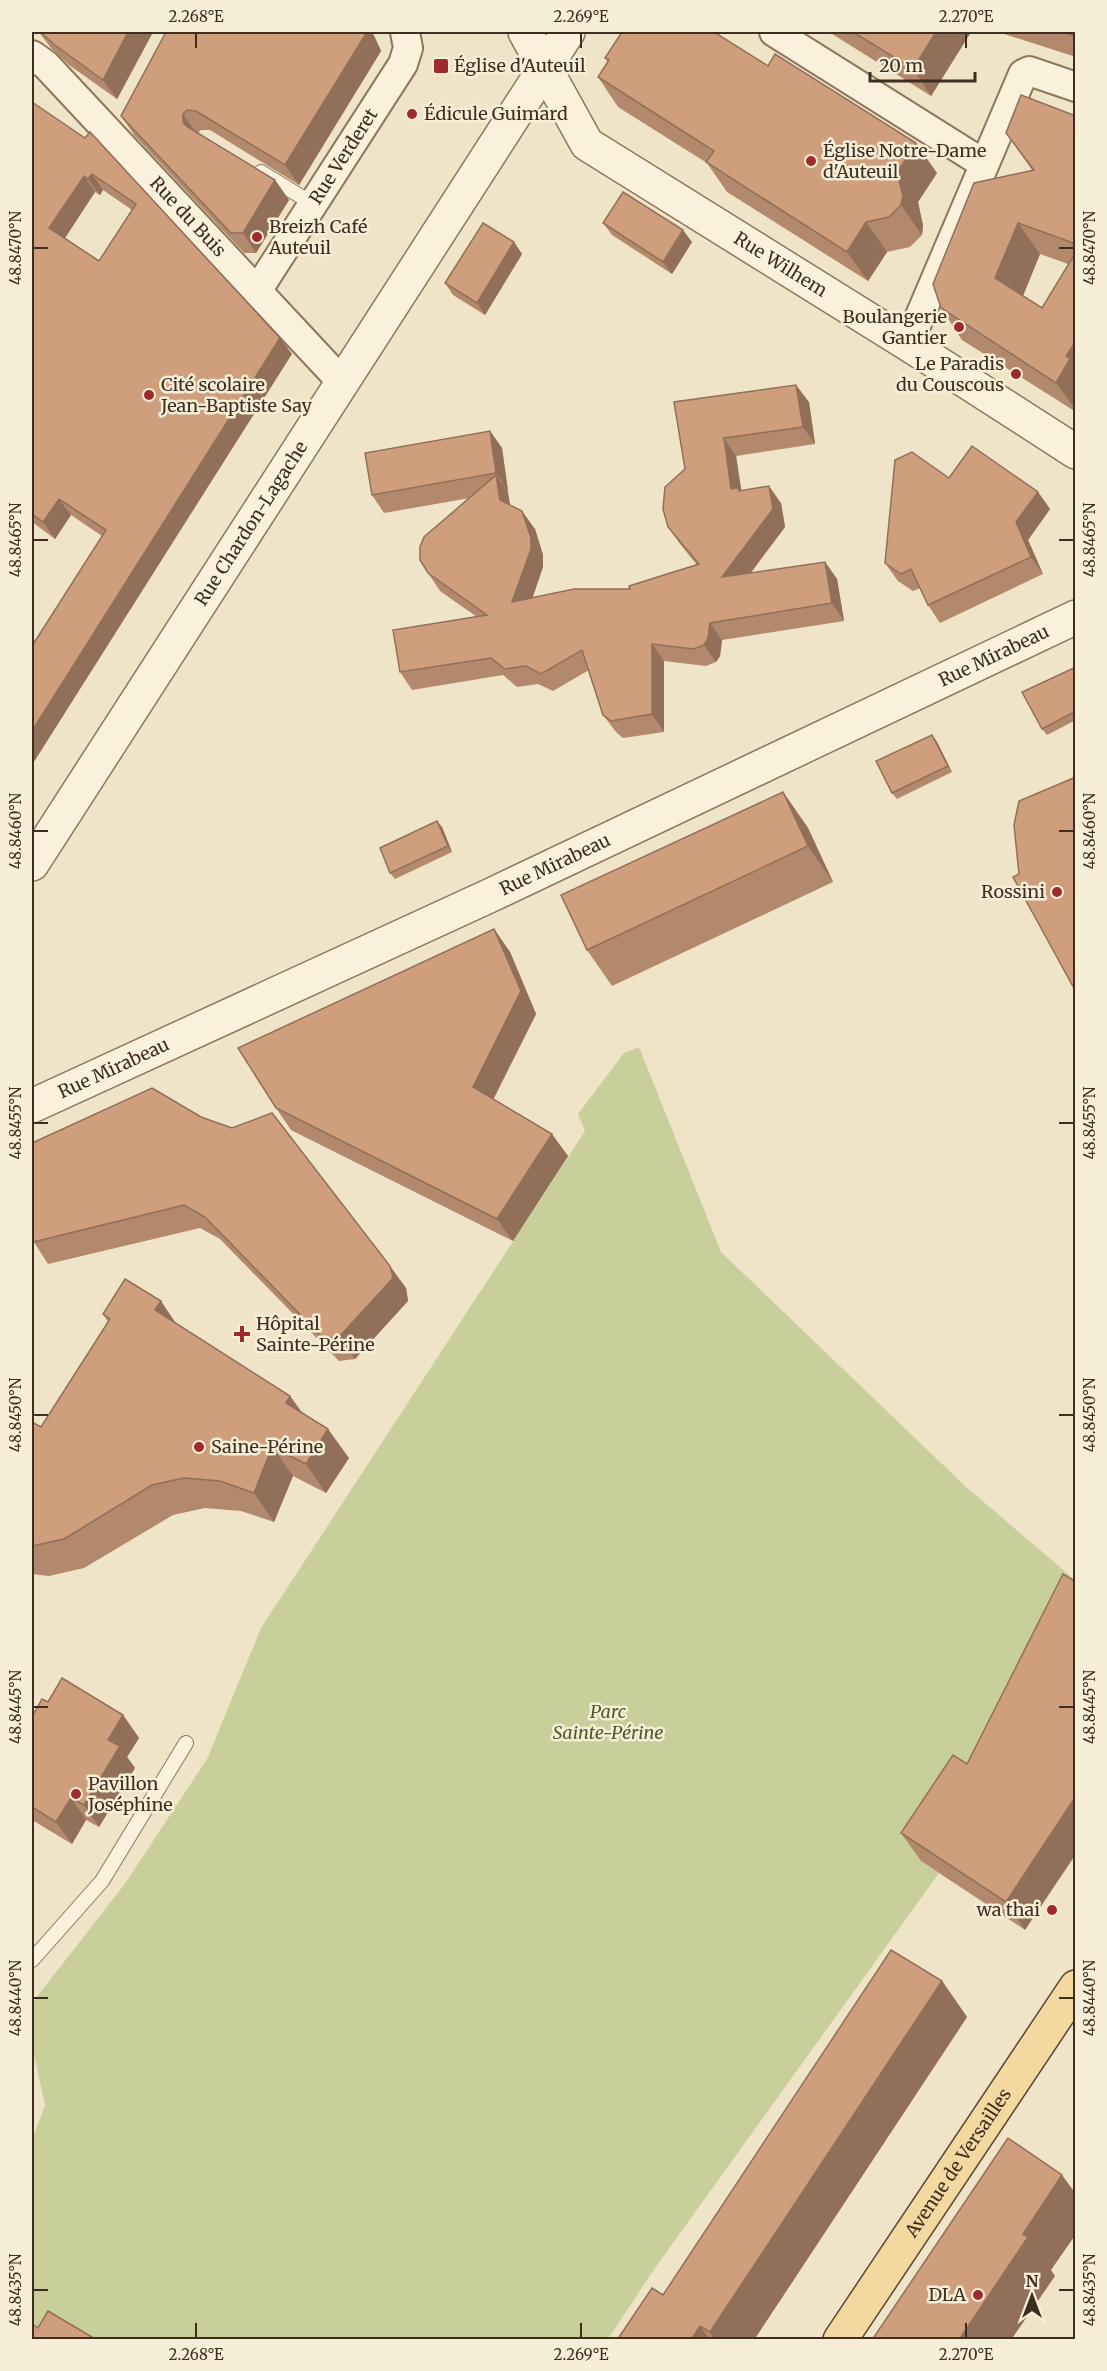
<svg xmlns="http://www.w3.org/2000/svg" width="1107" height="2371" font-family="Merriweather,serif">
<rect width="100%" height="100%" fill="#f0e4c8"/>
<path fill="#c9cf9b" d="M639,1047L721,1252L965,1486L1075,1580V1617L921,1861L939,1873L655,2268L608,2339L73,2340L32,2337V2140L45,2105L32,2046V2003L124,1885L207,1759L261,1628L585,1131L578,1114L624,1053Z"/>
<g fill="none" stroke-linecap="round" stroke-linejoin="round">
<g stroke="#8d765c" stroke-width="16">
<g id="service">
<path d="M261,172L313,204"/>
<path d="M32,1960L102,1881L186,1743"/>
</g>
</g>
<g stroke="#8d765c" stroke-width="32">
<g id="minor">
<path d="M774,32L984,164"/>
<path id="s1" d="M32,55L46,65L342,382"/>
<path id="s2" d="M257,291L403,64L408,48L405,32"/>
<path d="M908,344L1023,74L1029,71L1076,87"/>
</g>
</g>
<g stroke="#8d765c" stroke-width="36">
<g id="tertiary">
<path id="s3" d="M525,32L587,144L908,344L1076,452"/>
<path id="s4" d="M32,864L568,32"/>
<path id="s5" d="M32,1106L489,896L1076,617"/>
</g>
</g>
<g stroke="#5b4430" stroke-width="36">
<g id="primary">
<path id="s6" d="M840,2340L1076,1987"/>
</g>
</g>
<use href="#service" stroke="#faf1dc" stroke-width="14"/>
<use href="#minor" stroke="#faf1dc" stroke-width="28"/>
<use href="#tertiary" stroke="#faf1dc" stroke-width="33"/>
<use href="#primary" stroke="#f3d9a0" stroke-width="33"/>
</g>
<g fill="#b2896c" fill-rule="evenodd">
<path d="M39,32H153L117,99L69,65L51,48Z"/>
<path d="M829,32H971L931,96Z"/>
<path d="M998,32H1076V57Z"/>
<path d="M374,35L381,51L299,185L210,130H201L198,133L275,180L289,200L256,253H244L135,136L121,116Z"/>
<path d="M605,58L937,173L918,202L923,226L922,235L910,247L887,252L868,281L727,192L707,163L618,107L598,77L608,62Z"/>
<path d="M32,102L280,338L292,354L102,536L71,515L55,539L32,522ZM103,190L132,210L99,261L65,238L95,192L100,195Z"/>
<path d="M1076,116V412L962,340L941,308L1032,170L1006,133ZM1040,254L1068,264L1042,308L1023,296Z"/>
<path d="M603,223L692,242L672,274L612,235Z"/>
<path d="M514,242L522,254L485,315L453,295L445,283Z"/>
<path d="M674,402H809L815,444L736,456L741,491L781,503L785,527L751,573L825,562L837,579L844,621L722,640L720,656L716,662L706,666L664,661V732L623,738L616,732L603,715L589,670L553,691L538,684L517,687L503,675L412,690L400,672L477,617L440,591L428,573L470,498L384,513L372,495L490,431L502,448L508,491H507L510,505L535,529L543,555V567L532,598L630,589L697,565L680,544L668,527L685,469Z"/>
<path d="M949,478L1038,492L1050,509L1028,540L1043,574L940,623L928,605L920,588L913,591L898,581L885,563Z"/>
<path d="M1076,667V720L1047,735L1042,729Z"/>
<path d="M932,735L937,742L952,772L897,799L892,793Z"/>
<path d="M783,792L808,828L833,882L612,986L587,950Z"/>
<path d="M442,827L452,852L395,879L390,873Z"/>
<path d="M494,929L510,952L536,1014L493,1099L568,1156L513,1241L291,1130L276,1108Z"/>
<path d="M32,1143L406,1288L408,1301L355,1359L339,1361L220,1239L200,1228L48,1264L32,1239Z"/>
<path d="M103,1314L176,1323L290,1396L302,1413L349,1458L326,1493L293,1476L274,1522L241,1511L205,1508L173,1515L84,1568L49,1576L32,1574V1422L41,1427L108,1322Z"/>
<path d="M48,1702L123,1715L139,1738L127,1757L135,1768L99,1827L86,1820L72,1844L32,1820V1717Z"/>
<path d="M967,1764L1025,1930L921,1861L901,1833Z"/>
<path d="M942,1981L967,2017L754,2340H617L663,2295Z"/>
</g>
<g fill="#916f58">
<path d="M128,32H153L117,99L103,80Z"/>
<path d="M367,32H372L381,51L299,185L285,165Z"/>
<path d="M936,32H971L931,96L913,69Z"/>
<path d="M183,114L197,134V142L183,122Z"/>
<path d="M916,143L937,173L918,202L923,226L922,235L901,205L897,173Z"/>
<path d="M92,174L103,190L100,195L88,179Z"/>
<path d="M84,176L95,192L61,244L49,228Z"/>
<path d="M275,180L289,200L256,253L243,233Z"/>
<path d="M866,222L887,252L868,281L847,252Z"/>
<path d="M1018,223L1040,254L1017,310L995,278Z"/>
<path d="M683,230L692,242L672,274L663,262Z"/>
<path d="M514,242L522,254L485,315L477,303Z"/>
<path d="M280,338L292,354L32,765V731Z"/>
<path d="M1076,341V410L1056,383L1066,356Z"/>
<path d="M796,385L809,402L815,444L803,427Z"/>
<path d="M490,431L502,448L508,491L496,473Z"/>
<path d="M724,438L736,456L742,494L731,489Z"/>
<path d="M496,475L508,492L512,517L500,500Z"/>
<path d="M769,486L781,503L785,527L734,594L722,577Z"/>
<path d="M1038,492L1050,509L1028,540L1043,574L1031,557L1016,522Z"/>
<path d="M59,499L71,515L55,539L43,522Z"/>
<path d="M522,511L535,529L543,555V567L525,620L512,602Z"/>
<path d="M825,562L837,579L844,621L832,603Z"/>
<path d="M710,623L722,640L720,656L716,662L704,645Z"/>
<path d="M652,644L664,661V732L652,714Z"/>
<path d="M932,735L937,742L952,772L948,766Z"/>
<path d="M783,792L808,828L833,882L808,846Z"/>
<path d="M437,821L442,827L452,852L448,846Z"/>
<path d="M494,929L510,952L536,1014L488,1110L473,1087Z"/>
<path d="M552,1134L568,1156L513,1241L497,1219Z"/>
<path d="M390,1266L406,1288L408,1301L355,1359L339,1337Z"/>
<path d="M161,1301L181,1331L155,1310Z"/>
<path d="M290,1396L311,1425L286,1403Z"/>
<path d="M328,1429L349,1458L326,1493L306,1464Z"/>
<path d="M272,1447L293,1476L274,1522L254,1493Z"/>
<path d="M123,1715L139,1738L127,1757L135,1768L99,1827L84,1805L108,1740Z"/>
<path d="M1076,1796V1854L1025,1930L1006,1902Z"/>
<path d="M71,1798L86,1820L72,1844L56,1822Z"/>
<path d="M942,1981L967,2017L754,2340H715L710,2332Z"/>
<path d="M1062,2175L1076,2194V2234L1051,2270L1055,2276L1011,2340H959L1023,2234Z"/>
<path d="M700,2326L710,2340H691Z"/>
</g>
<g fill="#cf9f7d" stroke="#916f58" stroke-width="1.5" fill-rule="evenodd">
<path d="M40,32H128L103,80L55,45Z"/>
<path d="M166,32H367L285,165L196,111L187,110L183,114V122L186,126L275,180L243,233H231L121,116Z"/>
<path d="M622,32H714L768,66L775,54L916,143L897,173L903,196L901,205L889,217L866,222L847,252L706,162L714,151L598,77L609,60L605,58Z"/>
<path d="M853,32H936L913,69Z"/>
<path d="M1061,32H1076V36Z"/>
<path d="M1021,95L1076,116V244L1018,223L995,278L1042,308L1076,252V341L1066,356L1070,359L1056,383L941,308L933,284L974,183L1034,170L1006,133Z"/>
<path d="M32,102L85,138L90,132L280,338L32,731V646L106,530L59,499L43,522L32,514ZM92,174L136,204L99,261L49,228L84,176L88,179Z"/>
<path d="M623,192L683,230L663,262L603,223Z"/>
<path d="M483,223L514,242L477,303L445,283Z"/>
<path d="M796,385L803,427L724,438L731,489L738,488L739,491L769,486L773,509L722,577L825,562L832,603L710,623L708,638L704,645L694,649L652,644V714L611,721L603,715L582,650L541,674L526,666L505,669L491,658L400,672L393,630L487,615L428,573L420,560V547L424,537L496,475L500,500L522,511L531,538V549L512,602L574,589H630L629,586L699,564L668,527L663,509L665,487L685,469L674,402Z"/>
<path d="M490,431L496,473L372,495L365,453Z"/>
<path d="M972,446L1038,492L1016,522L1031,557L928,605L911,569L901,574L885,563L895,460L912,452L949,478Z"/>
<path d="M1076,667V711L1042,729L1022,692Z"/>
<path d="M932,735L948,766L892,793L876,761Z"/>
<path d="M1076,777V992L1013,877L1019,874L1014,825L1019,801Z"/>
<path d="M783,792L808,846L587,950L561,895Z"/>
<path d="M437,821L448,846L390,873L380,848Z"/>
<path d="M494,929L521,991L473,1087L552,1134L497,1219L276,1108L238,1048Z"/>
<path d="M152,1088L201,1117L232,1128L272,1113L390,1266L393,1278L339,1337L323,1338L205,1217L184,1205L33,1242L32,1239V1143Z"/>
<path d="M125,1279L161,1301L155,1310L290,1396L286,1403L328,1429L306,1464L272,1447L254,1493L220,1481L184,1478L152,1485L64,1539L32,1546V1422L41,1427L110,1319L103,1314Z"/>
<path d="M1063,1574L1076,1582V1796L1006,1902L901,1833L953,1755L967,1764Z"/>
<path d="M62,1678L123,1715L108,1740L120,1746L84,1805L71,1798L56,1822L32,1807V1717L42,1699L48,1702Z"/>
<path d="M891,1950L942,1981L710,2332L700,2326L691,2340H617L652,2288L663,2295Z"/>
<path d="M1008,2138L1062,2175L1023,2234L1028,2237L959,2340H872Z"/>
<path d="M48,2311L92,2337L90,2340H32V2324L38,2328Z"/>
</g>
<path fill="none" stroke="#3d2e20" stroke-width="2" d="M196,33V48M581,33V48M966,33V48M33,248H48M1059,248H1074M33,540H48M1059,540H1074M33,831H48M1059,831H1074M33,1123H48M1059,1123H1074M33,1415H48M1059,1415H1074M33,1707H48M1059,1707H1074M33,1998H48M1059,1998H1074M33,2290H48M1059,2290H1074M196,2323V2338M581,2323V2338M966,2323V2338"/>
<g fill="#9e2a2b" stroke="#f7eed8" stroke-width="2">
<rect x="433" y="58" width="16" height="16" rx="3"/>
<circle cx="412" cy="114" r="6"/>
<circle cx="811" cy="161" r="6"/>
<circle cx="257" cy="237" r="6"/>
<circle cx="959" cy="327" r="6"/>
<circle cx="1016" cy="374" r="6"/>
<circle cx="149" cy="395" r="6"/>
<circle cx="1057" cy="892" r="6"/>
<path d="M239 1325h6v6h6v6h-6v6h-6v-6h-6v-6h6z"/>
<circle cx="199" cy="1447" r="6"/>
<circle cx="76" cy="1794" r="6"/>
<circle cx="1052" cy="1910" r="6"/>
<circle cx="978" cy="2295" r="6"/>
</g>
<g text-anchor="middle" stroke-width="5" stroke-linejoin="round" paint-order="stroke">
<g font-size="18" fill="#3d2e20" stroke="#f7eed8" text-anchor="start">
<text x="454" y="72">Église d'Auteuil</text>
<text x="424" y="120">Édicule Guimard</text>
<text x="823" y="157">Église Notre-Dame<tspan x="823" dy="21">d'Auteuil</tspan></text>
<text x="269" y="233">Breizh Café<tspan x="269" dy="21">Auteuil</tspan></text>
<text x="947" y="323" text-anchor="end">Boulangerie<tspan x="947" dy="21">Gantier</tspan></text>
<text x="1004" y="370" text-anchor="end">Le Paradis<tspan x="1004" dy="21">du Couscous</tspan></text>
<text x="161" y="391">Cité scolaire<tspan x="161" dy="21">Jean-Baptiste Say</tspan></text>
<text x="1045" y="898" text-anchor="end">Rossini</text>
<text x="256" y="1330">Hôpital<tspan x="256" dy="21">Sainte-Périne</tspan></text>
<text x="211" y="1453">Saine-Périne</text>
<text x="88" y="1790">Pavillon<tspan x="88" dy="21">Joséphine</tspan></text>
<text x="1040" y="1916" text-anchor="end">wa thai</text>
<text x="966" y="2301" text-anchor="end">DLA</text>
</g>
<g font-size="18" fill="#3d2e20" stroke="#f7eed8">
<text dy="6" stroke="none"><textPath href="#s2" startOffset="160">Rue Verderet</textPath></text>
<text dy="6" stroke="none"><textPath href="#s1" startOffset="225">Rue du Buis</textPath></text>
<text dy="6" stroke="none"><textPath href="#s3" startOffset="356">Rue Wilhem</textPath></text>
<text dy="6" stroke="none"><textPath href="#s4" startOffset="405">Rue Chardon-Lagache</textPath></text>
<text dy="6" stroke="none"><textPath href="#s5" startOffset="1062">Rue Mirabeau</textPath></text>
<text dy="6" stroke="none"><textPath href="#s5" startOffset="576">Rue Mirabeau</textPath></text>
<text dy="6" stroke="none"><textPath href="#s5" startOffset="90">Rue Mirabeau</textPath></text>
<text dy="6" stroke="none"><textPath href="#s6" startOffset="213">Avenue de Versailles</textPath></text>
</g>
<g font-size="18" font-style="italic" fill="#4d5a26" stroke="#f7eed8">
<text x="608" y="1718">Parc<tspan x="608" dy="21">Sainte-Périne</tspan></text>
</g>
</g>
<rect width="1107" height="2371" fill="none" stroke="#f7eed8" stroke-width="66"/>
<g transform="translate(1032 2296)" stroke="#f7eed8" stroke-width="4.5" paint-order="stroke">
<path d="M0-4.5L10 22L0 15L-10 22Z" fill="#3d2e20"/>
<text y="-9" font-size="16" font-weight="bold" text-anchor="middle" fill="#3d2e20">N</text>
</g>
<path d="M870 72v9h105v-9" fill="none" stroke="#3d2e20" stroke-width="3"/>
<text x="879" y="72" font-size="18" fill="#3d2e20" stroke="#f7eed8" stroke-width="4.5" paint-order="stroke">20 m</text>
<rect x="33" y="33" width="1041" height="2305" fill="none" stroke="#3d2e20" stroke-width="2"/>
<g font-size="15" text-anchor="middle" fill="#3d2e20">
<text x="196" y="22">2.268°E</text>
<text x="581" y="22">2.269°E</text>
<text x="966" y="22">2.270°E</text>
<text transform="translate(16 248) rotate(-90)" y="5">48.8470°N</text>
<text transform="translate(1090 248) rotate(-90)" y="5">48.8470°N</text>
<text transform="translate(16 540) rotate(-90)" y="5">48.8465°N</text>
<text transform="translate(1090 540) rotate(-90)" y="5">48.8465°N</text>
<text transform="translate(16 831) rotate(-90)" y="5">48.8460°N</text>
<text transform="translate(1090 831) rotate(-90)" y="5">48.8460°N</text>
<text transform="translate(16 1123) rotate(-90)" y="5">48.8455°N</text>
<text transform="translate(1090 1123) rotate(-90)" y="5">48.8455°N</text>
<text transform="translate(16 1415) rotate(-90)" y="5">48.8450°N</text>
<text transform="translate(1090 1415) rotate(-90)" y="5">48.8450°N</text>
<text transform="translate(16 1707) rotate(-90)" y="5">48.8445°N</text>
<text transform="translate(1090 1707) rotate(-90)" y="5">48.8445°N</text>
<text transform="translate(16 1998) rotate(-90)" y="5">48.8440°N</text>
<text transform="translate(1090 1998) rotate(-90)" y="5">48.8440°N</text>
<text transform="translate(16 2290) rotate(-90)" y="5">48.8435°N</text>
<text transform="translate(1090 2290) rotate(-90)" y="5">48.8435°N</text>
<text x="196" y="2360">2.268°E</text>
<text x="581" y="2360">2.269°E</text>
<text x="966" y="2360">2.270°E</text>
</g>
</svg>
